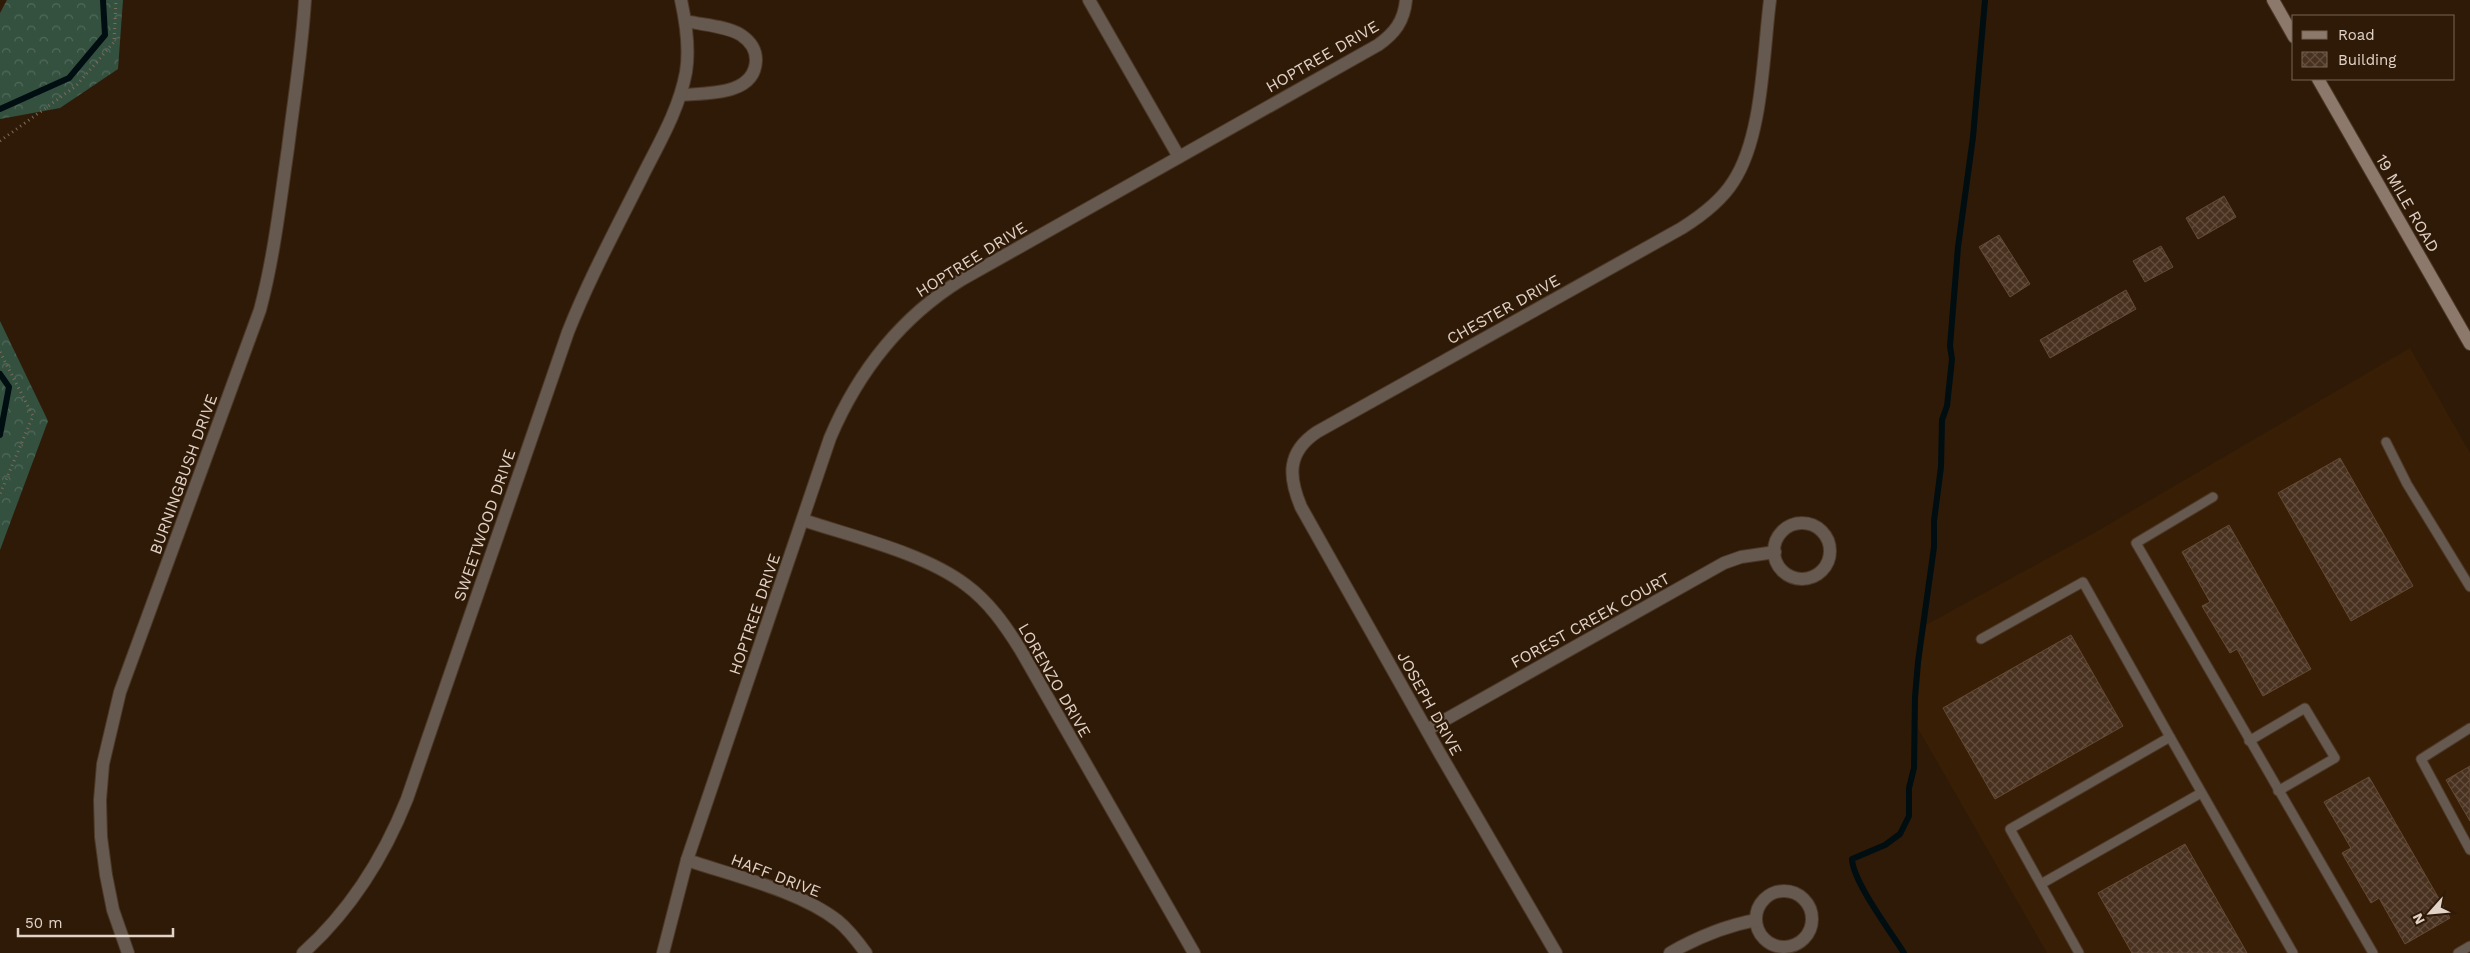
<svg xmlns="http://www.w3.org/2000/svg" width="2470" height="953" font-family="'Work Sans',sans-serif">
<defs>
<pattern id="forest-crowns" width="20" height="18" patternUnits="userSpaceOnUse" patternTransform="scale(1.25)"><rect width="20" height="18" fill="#345140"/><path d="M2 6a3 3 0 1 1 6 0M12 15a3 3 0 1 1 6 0" fill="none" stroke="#51695a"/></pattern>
<pattern id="building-cross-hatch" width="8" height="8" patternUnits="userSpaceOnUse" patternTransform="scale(1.25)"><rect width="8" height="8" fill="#49311f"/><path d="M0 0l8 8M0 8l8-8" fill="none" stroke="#634e3e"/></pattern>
</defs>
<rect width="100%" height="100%" fill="#2f1a07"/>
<path fill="#391e06" d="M2410,348L2470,453V953H2047L1916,725L1924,626L2094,533Z"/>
<g fill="url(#forest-crowns)">
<path d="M7,0H123L118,69L60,108L0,119V13Z"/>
<path d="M0,321L48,421L0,550Z"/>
</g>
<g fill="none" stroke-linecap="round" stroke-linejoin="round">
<g stroke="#000e11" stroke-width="6">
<path d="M0,109L69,78L105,35L103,0"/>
<path d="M0,374L9,387L0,435"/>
<path d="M1904,953C1891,932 1853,882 1852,859L1885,845L1900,834L1909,816V788L1914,768L1915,697L1918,662L1934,547V521L1941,467L1942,420L1947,406L1952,359L1950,346L1958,247L1973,137L1985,0"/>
</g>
</g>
<g fill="url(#building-cross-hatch)" stroke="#644b38">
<path d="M2224,196L2236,217L2198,239L2186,218Z"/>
<path d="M1999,235L2030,284L2010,297L1979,247Z"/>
<path d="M2161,246L2173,267L2145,282L2133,261Z"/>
<path d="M2126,290L2136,309L2050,358L2040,340Z"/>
<path d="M2340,458L2413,586L2351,621L2278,493Z"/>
<path d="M2229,525L2311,669L2263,696L2237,649L2230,653L2202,606L2210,602L2182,552Z"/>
<path d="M2071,635L2123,726L1995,799L1943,708Z"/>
<path d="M2470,766V821L2446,780Z"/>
<path d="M2369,777L2450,918L2405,944L2379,898L2371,903L2342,853L2351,848L2324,802Z"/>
<path d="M2185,844L2247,953H2132L2098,893Z"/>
</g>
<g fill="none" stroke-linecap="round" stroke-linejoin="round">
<g stroke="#4c3826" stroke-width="11">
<g id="lane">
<path d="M2386,442L2407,484L2470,587"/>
<path d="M2213,497L2136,543L2373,953"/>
<path d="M1981,639L2083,582L2170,737"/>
<path d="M2470,728L2421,759L2470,850"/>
<path d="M2249,741L2305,708L2335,758L2278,791"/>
<path d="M2041,884L2201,793"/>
<path d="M2079,953L2010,829L2170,737L2293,953"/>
<path d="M2458,953L2470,946"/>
</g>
</g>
<g stroke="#4c3826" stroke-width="14">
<g id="street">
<path d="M1089,0L1179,157"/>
<path d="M681,95C706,93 755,96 756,60C756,49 750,41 741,35C727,26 702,25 686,21"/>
<path d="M803,520C854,537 924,553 966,585C989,602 1005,625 1020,649L1194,953"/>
<circle cx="1802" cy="551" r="28"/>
<path d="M1427,730L1724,563L1741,557L1775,552"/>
<path d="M687,860C734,876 800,891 838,921C849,930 858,942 866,953"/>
<circle cx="1784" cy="919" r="28"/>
<path d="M128,953L113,910L106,875L101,837L100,800L103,764L120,692L260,310C274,257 280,203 288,148C294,99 302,50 305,0"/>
<path d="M303,953C351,910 383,859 407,799L568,332C589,279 616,229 642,177C659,143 679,110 686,72C690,48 686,23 681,0"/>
<path d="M663,953L687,860L830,438C858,372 900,318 961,280L1378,45C1395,33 1404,21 1406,0"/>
<path d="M1556,953L1439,752L1301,507C1288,476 1287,452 1317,432L1682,228C1701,216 1721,201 1733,182C1763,137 1763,54 1770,0"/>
<path d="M1670,953C1698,937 1724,926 1756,920"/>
</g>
</g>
<g stroke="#4c3826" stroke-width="14">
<g id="secondary">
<path d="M2273,0L2294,37"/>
<path d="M2318,79L2470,344"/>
</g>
</g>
<g stroke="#7e6b5c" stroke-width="3" stroke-dasharray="1 4" stroke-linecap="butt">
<path d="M0,141L76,86L114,42L116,0"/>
<path d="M0,352L33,416L0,494"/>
</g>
<use href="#lane" stroke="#655950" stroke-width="9"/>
<use href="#street" stroke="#655950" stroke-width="12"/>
<use href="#secondary" stroke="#8c796b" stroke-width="12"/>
</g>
<g text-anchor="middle" stroke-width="4.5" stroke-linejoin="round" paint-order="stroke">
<g font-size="16" fill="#e2d3c8" stroke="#2f1a07">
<text transform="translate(1322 56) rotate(-30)" y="6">HOPTREE DRIVE</text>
<text transform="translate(2408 203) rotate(60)" y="6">19 MILE ROAD</text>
<text transform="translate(971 259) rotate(-32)" y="6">HOPTREE DRIVE</text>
<text transform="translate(1503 309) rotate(-29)" y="6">CHESTER DRIVE</text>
<text transform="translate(183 474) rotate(-70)" y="6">BURNINGBUSH DRIVE</text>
<text transform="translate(484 525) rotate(-71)" y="6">SWEETWOOD DRIVE</text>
<text transform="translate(754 614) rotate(-71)" y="6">HOPTREE DRIVE</text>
<text transform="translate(1590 620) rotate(-29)" y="6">FOREST CREEK COURT</text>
<text transform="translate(1055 680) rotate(60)" y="6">LORENZO DRIVE</text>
<text transform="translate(1430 703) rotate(61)" y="6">JOSEPH DRIVE</text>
<text transform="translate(776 875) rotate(21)" y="6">HAFF DRIVE</text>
</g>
</g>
<rect x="2292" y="15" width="162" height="65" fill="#2f1a07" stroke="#776454"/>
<rect x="2302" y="31" width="25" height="8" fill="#8c796b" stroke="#776454"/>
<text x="2338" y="40" font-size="15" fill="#e2d3c8">Road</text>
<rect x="2302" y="52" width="25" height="15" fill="url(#building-cross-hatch)" stroke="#776454"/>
<text x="2338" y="65" font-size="15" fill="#e2d3c8">Building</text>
<g transform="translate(2430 913) rotate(243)" stroke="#2f1a07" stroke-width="4" paint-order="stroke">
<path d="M0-4L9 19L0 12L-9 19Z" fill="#e2d3c8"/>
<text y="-8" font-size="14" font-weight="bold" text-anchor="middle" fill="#e2d3c8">N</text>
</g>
<path d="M18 928v8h155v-8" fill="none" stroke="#e2d3c8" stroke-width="2.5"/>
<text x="25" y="928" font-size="15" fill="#e2d3c8" stroke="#2f1a07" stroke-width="4" paint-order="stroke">50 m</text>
</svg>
